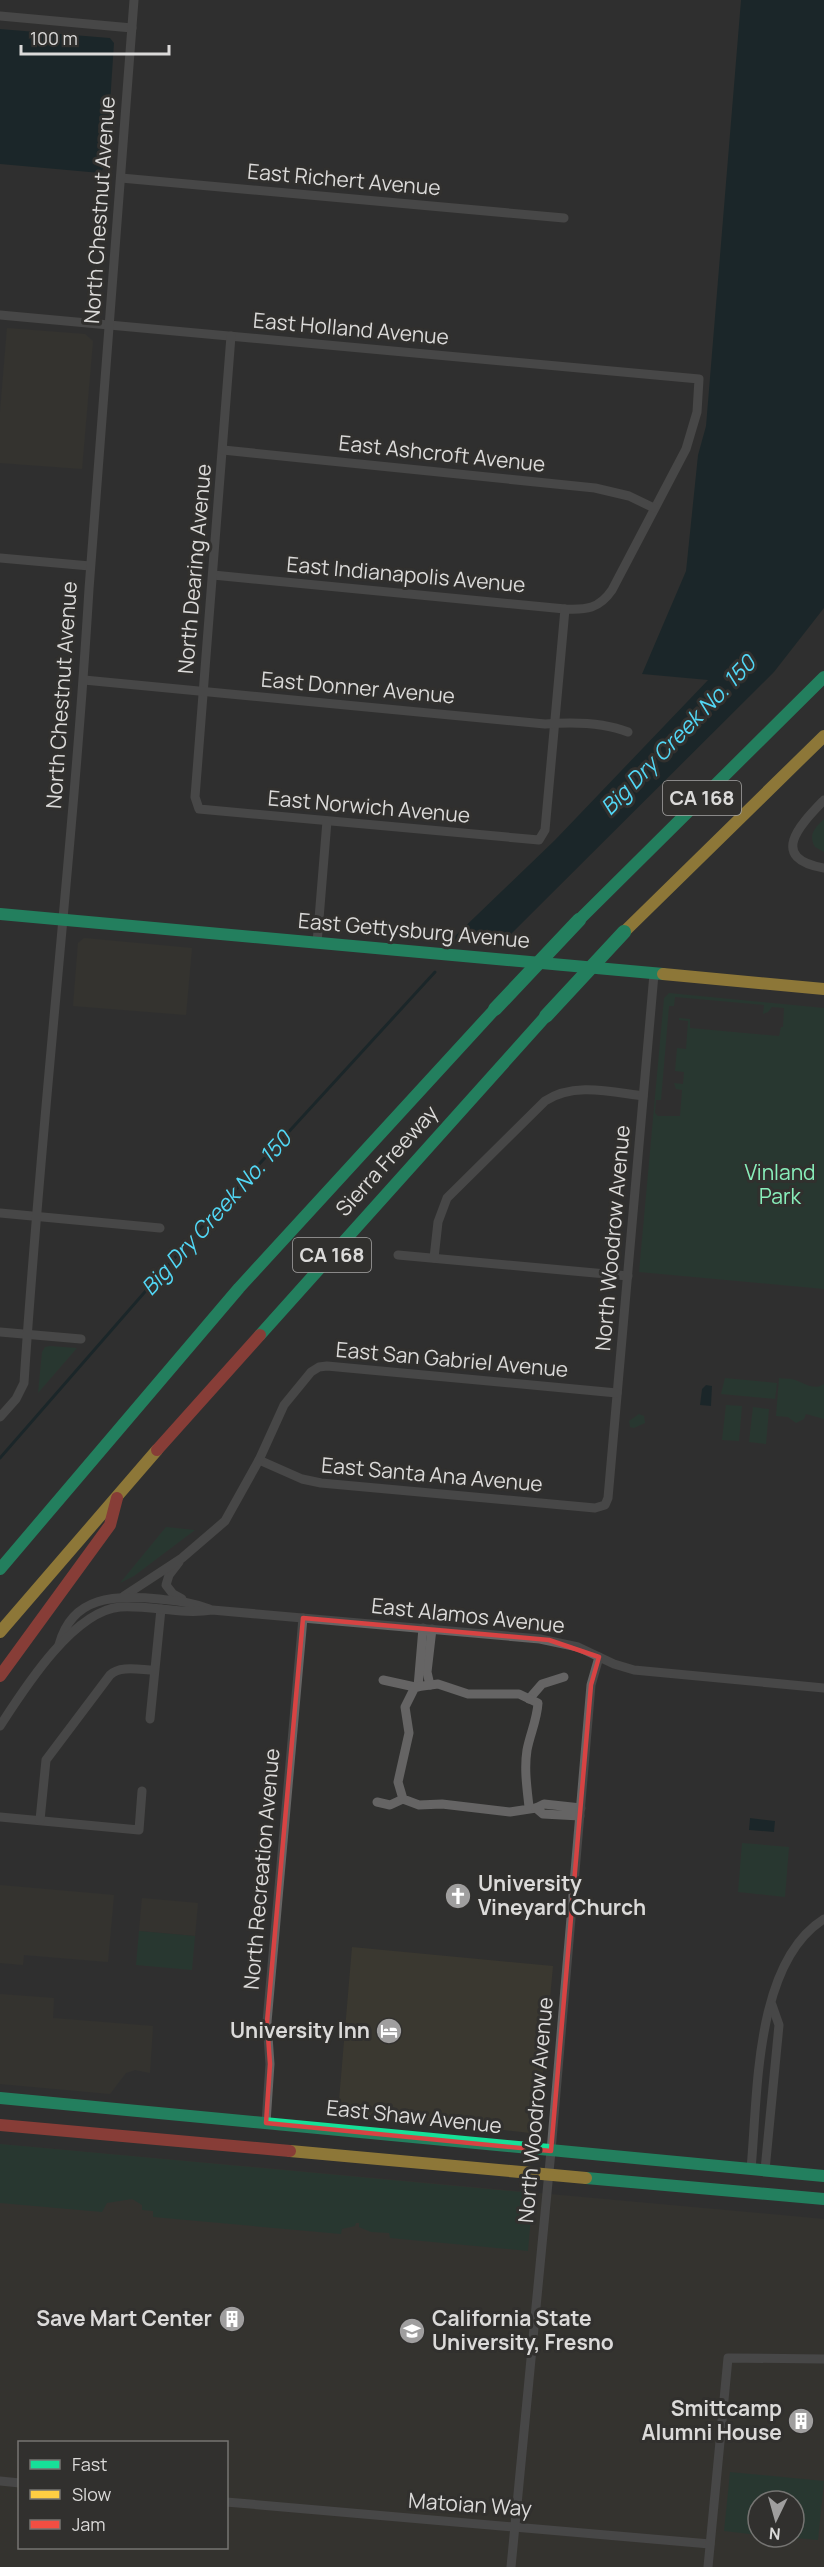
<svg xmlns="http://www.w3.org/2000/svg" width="824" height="2567" font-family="Manrope,sans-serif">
<rect width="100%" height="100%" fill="#30302f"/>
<g fill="#3a3830" fill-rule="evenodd">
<path d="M7,328L85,334L93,341L82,469L0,463V412Z"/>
<path d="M84,938L192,948L186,1015L73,1006L78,943Z"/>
<path d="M0,1885L114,1895L108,1962L24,1955L23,1965L0,1963Z"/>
<path d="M142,1898L198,1903L195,1936L139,1931Z"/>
<path d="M352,1947L553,1966L538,2126L530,2133L338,2112Z"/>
<path d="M0,1994L54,1998L53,2018L153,2026L150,2073L135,2070L126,2073L110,2094L0,2084Z"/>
<path d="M0,2144L824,2219V2567H0ZM20,2442H226V2548H20ZM758,2501H794V2537H758Z"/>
</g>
<g fill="#214132" fill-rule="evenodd">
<path d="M824,819V852L815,847C808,834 815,828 824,819Z"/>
<path d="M669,993L824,1008V1289L639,1272L664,998ZM675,997L764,1005L763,1014L768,1012L772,1007L784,1008L783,1027H781L779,1036L690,1028V1019L679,1018V1020L688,1021L686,1049L677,1048L675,1071L684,1072L683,1084L674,1083L676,1089L682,1090L680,1116H658L655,1113L656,1100H661L669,1006H674Z"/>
<path d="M50,1346L77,1348L38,1393L42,1352L45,1347Z"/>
<path d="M725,1378L777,1383L775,1399L721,1394Z"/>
<path d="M779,1378C784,1379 791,1378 795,1380C805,1383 813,1391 824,1384V1419L806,1414L804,1419L796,1423L788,1417L776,1416Z"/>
<path d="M726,1405L742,1406L739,1441L722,1440Z"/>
<path d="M753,1407L769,1409L766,1444L749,1442Z"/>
<path d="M639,1414L644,1416L645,1423L634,1428L630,1427L629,1421Z"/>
<path d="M166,1527L195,1530L134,1576L120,1583Z"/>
<path d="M742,1843L789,1847L785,1897L738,1892Z"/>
<path d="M139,1931L195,1936L192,1970L136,1965Z"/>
<path d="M0,2144L533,2193L528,2251L390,2238L389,2233L371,2232L359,2227V2223H356L355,2226L342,2229L341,2234L153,2217V2211L142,2210V2205L132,2199L107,2203L102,2212L0,2203Z"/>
<path d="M730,2472L824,2481L818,2540L783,2537H794V2501H758V2535L724,2531Z"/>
</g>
<g fill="#041c22">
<path d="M741,0H824V608L774,672L501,944L452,939L555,840L708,680L642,674L686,571L698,455L706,426Z"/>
<path d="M0,29L110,38L114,43L106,165L100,173L0,164Z"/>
<path d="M706,1385L712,1386L711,1406L700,1405L702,1389Z"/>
<path d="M750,1818L775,1821L774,1832L749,1830Z"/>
</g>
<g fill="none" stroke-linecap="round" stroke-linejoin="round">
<path stroke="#041c22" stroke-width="3" d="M0,1458L198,1231L435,972"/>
<g stroke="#656464" stroke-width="9">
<path d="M0,16L132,28"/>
<path d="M121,178L564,218"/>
<path d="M0,315L699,379L697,412L686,449L612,590C599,609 586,610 565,609L213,575"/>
<path d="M231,336L195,797L199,809L539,840L545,830L565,609"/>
<path d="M223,450L595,488L629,496L654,508"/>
<path d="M0,558L90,566"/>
<path d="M84,680L545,724C571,722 603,722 628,732"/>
<path d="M824,800C801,824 767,858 824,868"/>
<path d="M317,943L327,821"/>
<path d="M0,1213L160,1228"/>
<path d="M398,1255L628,1276"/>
<path d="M434,1258L438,1222L447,1198L545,1101C574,1082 611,1092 643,1096"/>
<path d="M0,1332L81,1339"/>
<path d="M0,1417L16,1399L24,1383C41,1118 73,854 89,589L134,0"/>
<path d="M259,1460L302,1479L321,1483L595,1508L605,1505L608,1498L654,974"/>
<path d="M179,1562L169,1575L166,1585L173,1594L182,1599"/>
<path d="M124,1596L182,1558L225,1521L259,1460L284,1405L311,1372L319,1367L327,1366L617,1393"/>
<path d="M59,1645C72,1595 116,1595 159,1599C177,1601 192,1602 209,1609"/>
<path d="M383,1680L415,1687"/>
<path d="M430,1685L427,1672L432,1629"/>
<path d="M418,1687L423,1628"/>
<path d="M529,1699L542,1684L564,1677"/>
<path d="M150,1719L161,1609"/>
<path d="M0,1726C24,1689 73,1611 120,1607C151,1605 181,1615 212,1610L540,1639L578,1647L614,1664L634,1670L824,1688"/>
<path d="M377,1802L390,1805L403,1799"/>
<path d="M529,1807C527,1788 524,1769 527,1750C530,1734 537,1720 538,1703L519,1694H468L438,1684L415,1687L405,1707L409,1733L398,1782L403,1799L419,1805L442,1804L510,1812L536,1808"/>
<path d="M580,1816L543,1814L536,1808L544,1804L581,1808"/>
<path d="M0,1817L139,1830L142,1791"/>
<path d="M40,1820L46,1760L110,1675C120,1665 141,1670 154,1670"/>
<path d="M266,2123L270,2064L267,2022L303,1618"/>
<path d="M751,2169C758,2095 754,1963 824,1919"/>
<path d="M765,2170L779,2025L772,2005"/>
<path d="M0,2481L20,2483"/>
<path d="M226,2502L710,2544"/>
<path d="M511,2567L551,2151L591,1685L599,1657"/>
<path d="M708,2567L728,2358L824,2359"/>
</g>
<g stroke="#16e098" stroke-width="12">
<path d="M0,914L663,974"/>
<path d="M579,920L824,677"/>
<path d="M260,1335L546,1016"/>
<path d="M0,1569L239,1288L495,1009"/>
<path d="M0,2098L824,2176"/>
<path d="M586,2178L824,2199"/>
</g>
<g stroke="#ffcf43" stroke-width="12">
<path d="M624,932L824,736"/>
<path d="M663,974L824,989"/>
<path d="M0,1632L157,1450"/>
<path d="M290,2151L586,2178"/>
</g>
<g stroke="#f24e42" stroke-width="12">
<path d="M157,1450L260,1335"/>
<path d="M0,1676L110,1525L117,1498"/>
<path d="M0,2125L290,2151"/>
</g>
<g stroke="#16e098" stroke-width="14">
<path d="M495,1009L579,920"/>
<path d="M546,1016L624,932"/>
</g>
</g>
<path d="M0 0H824V2567H0ZM303,1618L549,1640L599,1657L591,1685L551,2151L266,2123L270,2064L267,2022Z" fill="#30302f" fill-opacity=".55" fill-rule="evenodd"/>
<path fill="none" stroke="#d74343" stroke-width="4.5" stroke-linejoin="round" d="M303,1618L549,1640L599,1657L591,1685L551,2151L266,2123L270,2064L267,2022Z"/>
<defs>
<g id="church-disc" transform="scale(1.35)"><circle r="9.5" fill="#9f9e9e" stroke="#31302e"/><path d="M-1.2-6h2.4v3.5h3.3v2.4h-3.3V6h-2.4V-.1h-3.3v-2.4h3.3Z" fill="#fff"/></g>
<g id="hotel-disc" transform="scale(1.35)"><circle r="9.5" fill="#9f9e9e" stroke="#31302e"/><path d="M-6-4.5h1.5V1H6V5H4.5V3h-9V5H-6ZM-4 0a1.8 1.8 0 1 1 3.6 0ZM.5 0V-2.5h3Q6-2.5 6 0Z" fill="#fff"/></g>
<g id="building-disc" transform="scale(1.35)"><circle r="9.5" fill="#9f9e9e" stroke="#31302e"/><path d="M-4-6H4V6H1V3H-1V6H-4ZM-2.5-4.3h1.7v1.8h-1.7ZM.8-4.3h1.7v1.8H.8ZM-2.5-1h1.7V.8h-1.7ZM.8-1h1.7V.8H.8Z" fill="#fff"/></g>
<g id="university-disc" transform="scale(1.35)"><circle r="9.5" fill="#9f9e9e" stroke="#31302e"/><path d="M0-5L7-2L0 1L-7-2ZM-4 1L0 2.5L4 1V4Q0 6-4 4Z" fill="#fff"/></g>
</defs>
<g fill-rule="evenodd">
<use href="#church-disc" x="458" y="1896"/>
<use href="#hotel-disc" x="389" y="2031"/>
<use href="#building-disc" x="232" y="2319"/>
<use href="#university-disc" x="412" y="2331"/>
<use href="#building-disc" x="801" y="2421"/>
</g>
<g text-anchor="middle" stroke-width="6" stroke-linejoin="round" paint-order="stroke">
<g fill="#31302e" stroke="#a8a7a6" stroke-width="1.5">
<rect x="663" y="781" width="78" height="34" rx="4.5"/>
<rect x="293" y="1238" width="78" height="34" rx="4.5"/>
</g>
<g font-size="20" font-weight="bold" fill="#dbdad9">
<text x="702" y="805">CA 168</text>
<text x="332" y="1262">CA 168</text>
</g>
<g font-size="21" fill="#dbdad9" stroke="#31302e">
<text transform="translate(344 180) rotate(5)" y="7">East Richert Avenue</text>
<text transform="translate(100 210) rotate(-86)" y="7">North Chestnut Avenue</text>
<text transform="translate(351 329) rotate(5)" y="7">East Holland Avenue</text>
<text transform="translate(442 454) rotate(6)" y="7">East Ashcroft Avenue</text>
<text transform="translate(195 569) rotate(-85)" y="7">North Dearing Avenue</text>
<text transform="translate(406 575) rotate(5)" y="7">East Indianapolis Avenue</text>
<text transform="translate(358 688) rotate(5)" y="7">East Donner Avenue</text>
<text transform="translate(62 695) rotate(-86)" y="7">North Chestnut Avenue</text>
<text transform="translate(369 807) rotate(5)" y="7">East Norwich Avenue</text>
<text transform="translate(414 931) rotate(5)" y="7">East Gettysburg Avenue</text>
<text transform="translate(387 1161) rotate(-48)" y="7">Sierra Freeway</text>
<text transform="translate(613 1238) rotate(-85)" y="7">North Woodrow Avenue</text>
<text transform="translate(452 1360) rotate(5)" y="7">East San Gabriel Avenue</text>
<text transform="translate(432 1475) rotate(5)" y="7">East Santa Ana Avenue</text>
<text transform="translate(468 1616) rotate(6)" y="7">East Alamos Avenue</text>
<text transform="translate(262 1869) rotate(-85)" y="7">North Recreation Avenue</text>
<text transform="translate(536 2110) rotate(-85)" y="7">North Woodrow Avenue</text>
<text transform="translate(414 2117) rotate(6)" y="7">East Shaw Avenue</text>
<text transform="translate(470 2505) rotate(4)" y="7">Matoian Way</text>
</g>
<g font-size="21" fill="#89efbb" stroke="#31302e">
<text x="780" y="1180">Vinland<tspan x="780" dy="24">Park</tspan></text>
</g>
<g font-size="21" font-weight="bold" fill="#dbdad9" stroke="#31302e" text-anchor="end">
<text x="478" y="1891" text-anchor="start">University<tspan x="478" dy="24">Vineyard Church</tspan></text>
<text x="370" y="2038">University Inn</text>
<text x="212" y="2326">Save Mart Center</text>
<text x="432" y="2326" text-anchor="start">California State<tspan x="432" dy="24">University, Fresno</tspan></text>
<text x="782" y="2416">Smittcamp<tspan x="782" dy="24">Alumni House</tspan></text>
</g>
<g font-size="22" font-style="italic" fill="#52d7f5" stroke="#31302e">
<text transform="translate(678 735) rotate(-46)" y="8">Big Dry Creek No. 150</text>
<text transform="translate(216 1213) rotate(-48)" y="8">Big Dry Creek No. 150</text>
</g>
</g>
<rect x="18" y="2441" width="210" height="108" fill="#31302e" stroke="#757472" stroke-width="1.5"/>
<rect x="30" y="2460" width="30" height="9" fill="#16e098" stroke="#757472" stroke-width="1.5"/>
<text x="72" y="2471" font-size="18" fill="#dbdad9">Fast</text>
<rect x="30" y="2490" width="30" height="9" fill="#ffcf43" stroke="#757472" stroke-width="1.5"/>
<text x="72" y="2501" font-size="18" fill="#dbdad9">Slow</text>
<rect x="30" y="2520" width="30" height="9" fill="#f24e42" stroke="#757472" stroke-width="1.5"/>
<text x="72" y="2531" font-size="18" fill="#dbdad9">Jam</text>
<g transform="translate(776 2519) rotate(185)"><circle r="28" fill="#31302e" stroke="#757472" stroke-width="1.5"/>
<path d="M0-4.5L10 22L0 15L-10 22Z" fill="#9f9e9e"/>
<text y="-9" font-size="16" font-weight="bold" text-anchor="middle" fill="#dbdad9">N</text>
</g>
<path d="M21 45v9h148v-9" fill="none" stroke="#dbdad9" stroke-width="3"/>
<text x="30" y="45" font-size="18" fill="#dbdad9" stroke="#31302e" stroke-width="4.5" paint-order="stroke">100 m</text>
</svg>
